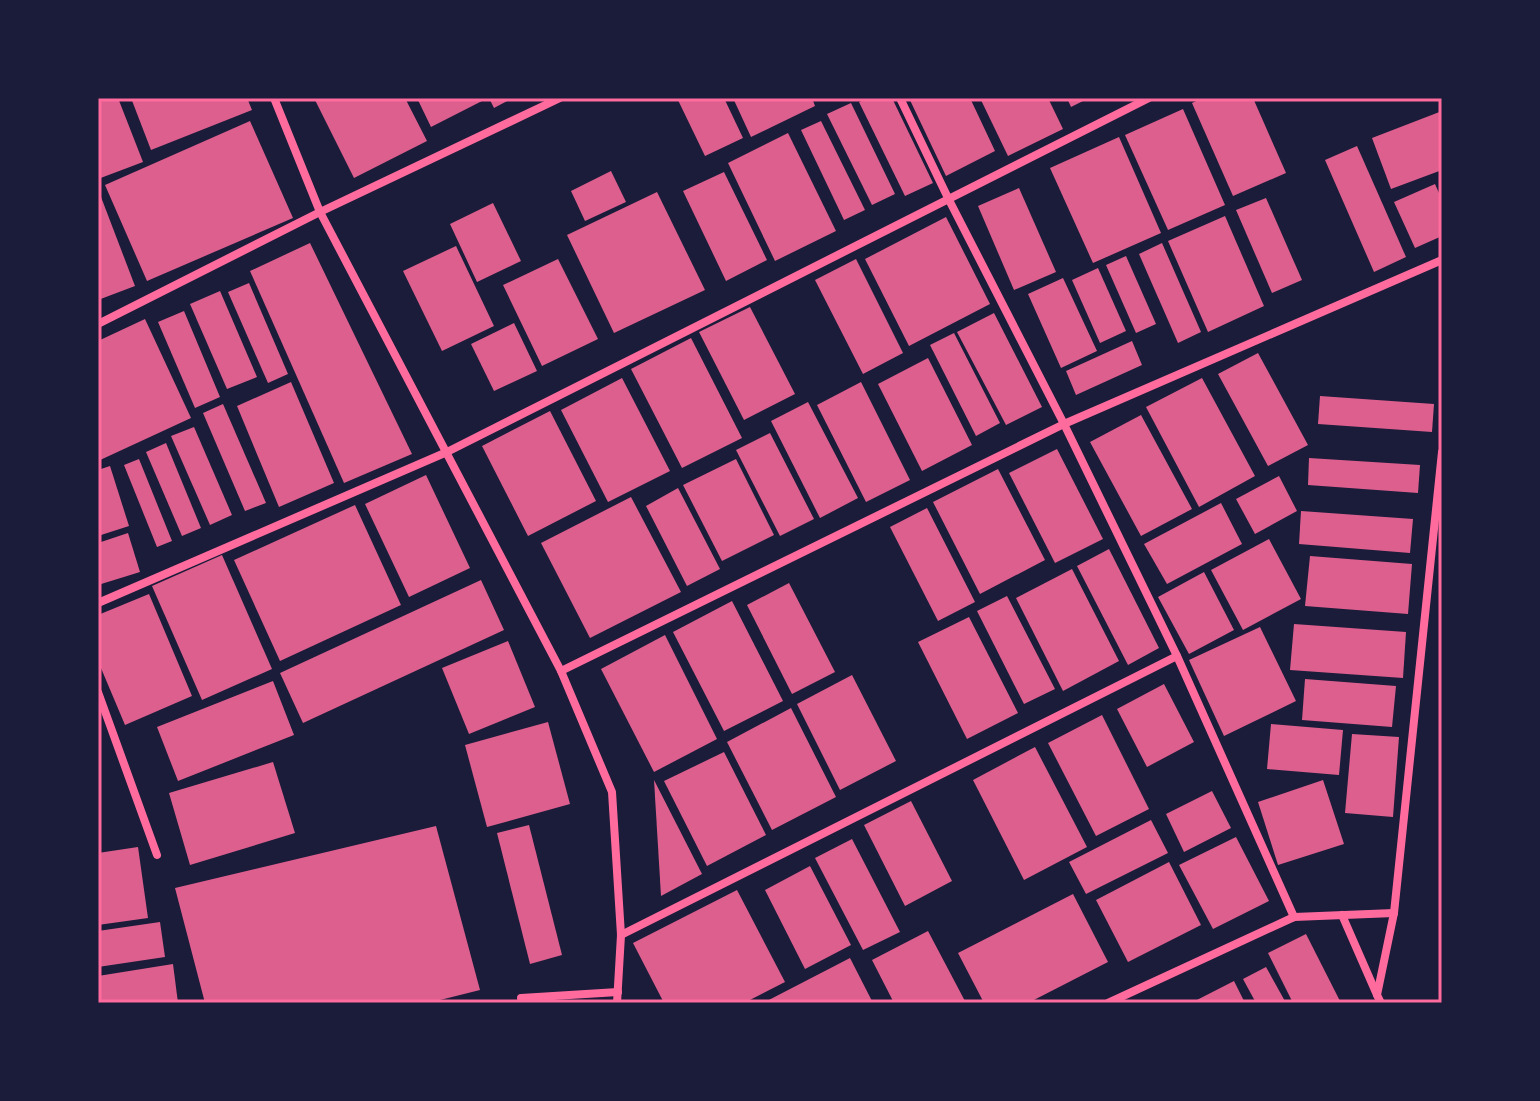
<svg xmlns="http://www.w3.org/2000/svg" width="1540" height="1101" font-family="'DejaVu Sans',sans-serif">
<rect width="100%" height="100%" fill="#1b1b3a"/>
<g fill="#dd5f8e">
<path d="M98,98H118L143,162L98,179Z"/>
<path d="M131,98H247L252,110L151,150Z"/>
<path d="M314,98H405L427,141L354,178Z"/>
<path d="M417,98H480L482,101L431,127Z"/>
<path d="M489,98H513L494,108Z"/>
<path d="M677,98H724L743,138L705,156Z"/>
<path d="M733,98H812L815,106L751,137Z"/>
<path d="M868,98H892L933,183L905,196L859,102Z"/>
<path d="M909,98H970L995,151L946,176Z"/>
<path d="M980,98H1048L1063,129L1008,156Z"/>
<path d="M1067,98H1089L1071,107Z"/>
<path d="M1203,98H1253L1286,173L1233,196L1192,103Z"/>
<path d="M851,103L895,194L872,205L827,114Z"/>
<path d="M1183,109L1225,205L1168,230L1125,135Z"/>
<path d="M1442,111V170L1391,189L1372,138Z"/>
<path d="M250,121L293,218L147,281L105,185Z"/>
<path d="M821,121L865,210L844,220L801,130Z"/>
<path d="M788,133L836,231L775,261L728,163Z"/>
<path d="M1119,137L1161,233L1093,263L1050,168Z"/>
<path d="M1357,146L1406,257L1374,272L1325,160Z"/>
<path d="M611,171L626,202L585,221L571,191Z"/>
<path d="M724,172L767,260L726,281L683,191Z"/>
<path d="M1435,184L1442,200V236L1415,248L1394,202Z"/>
<path d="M1019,188L1056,272L1014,290L978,206Z"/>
<path d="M657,192L705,290L614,333L567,235Z"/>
<path d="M101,197L135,286L98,300V198Z"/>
<path d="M1266,198L1302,280L1272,293L1236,210Z"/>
<path d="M493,203L521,261L477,282L450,224Z"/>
<path d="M1225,216L1264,306L1208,332L1168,241Z"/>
<path d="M946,217L990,304L909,346L865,259Z"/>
<path d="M310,243L412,454L344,483L250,271Z"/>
<path d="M1162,243L1201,332L1178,343L1139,254Z"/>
<path d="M456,246L494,326L442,351L403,271Z"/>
<path d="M1126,256L1156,324L1136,333L1106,265Z"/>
<path d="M558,259L598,339L542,366L503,285Z"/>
<path d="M856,259L903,353L863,374L815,280Z"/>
<path d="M1098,268L1126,331L1100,343L1072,280Z"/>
<path d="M1063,278L1097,351L1061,368L1028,294Z"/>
<path d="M249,283L288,374L268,383L228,292Z"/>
<path d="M220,291L257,377L227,389L190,304Z"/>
<path d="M750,307L795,394L744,420L699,332Z"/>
<path d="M184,311L220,397L195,408L158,322Z"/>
<path d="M994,313L1042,407L1006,425L957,332Z"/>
<path d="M145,319L191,418L98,461V341Z"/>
<path d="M514,323L537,371L494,391L471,344Z"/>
<path d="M954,333L1000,423L976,436L930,345Z"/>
<path d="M691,338L742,438L682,468L631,369Z"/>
<path d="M1132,341L1142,365L1076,395L1066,371Z"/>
<path d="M1258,353L1308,445L1268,466L1218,374Z"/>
<path d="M928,358L972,445L922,471L878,384Z"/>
<path d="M622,378L670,471L608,502L561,410Z"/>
<path d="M1202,378L1255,476L1199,507L1146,407Z"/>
<path d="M291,382L334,483L279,507L237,406Z"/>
<path d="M861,382L910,480L866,502L817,405Z"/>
<path d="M1320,396L1434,404L1432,432L1318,424Z"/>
<path d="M808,402L858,498L820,518L771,421Z"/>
<path d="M223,404L266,503L245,511L203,413Z"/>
<path d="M550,411L596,501L528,536L482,446Z"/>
<path d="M1141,415L1192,509L1141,536L1090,442Z"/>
<path d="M194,427L232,515L210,525L171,436Z"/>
<path d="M770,433L814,519L780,536L736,450Z"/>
<path d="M166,443L201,528L182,536L146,452Z"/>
<path d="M1057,449L1103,539L1055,563L1009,473Z"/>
<path d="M1309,458L1420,465L1418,493L1308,485Z"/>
<path d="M139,459L172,541L157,547L124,465Z"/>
<path d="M736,459L774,535L722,561L683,485Z"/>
<path d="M110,466L129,526L98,536V470Z"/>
<path d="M998,469L1045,560L980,594L933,502Z"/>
<path d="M426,475L470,568L409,597L365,504Z"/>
<path d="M1279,476L1297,511L1255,534L1236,499Z"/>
<path d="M678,488L720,569L687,586L646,506Z"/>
<path d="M631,497L681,592L590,638L541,543Z"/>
<path d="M1221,503L1242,544L1167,584L1144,544Z"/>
<path d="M355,505L401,605L280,661L234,560Z"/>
<path d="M927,508L975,602L938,621L890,527Z"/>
<path d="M1301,511L1413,519L1410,553L1299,544Z"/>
<path d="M128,533L140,572L98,585V543Z"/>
<path d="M1269,539L1301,599L1243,630L1211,570Z"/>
<path d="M1109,549L1159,648L1128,665L1077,566Z"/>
<path d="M222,555L272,669L202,700L152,586Z"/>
<path d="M1310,556L1412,564L1408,614L1305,606Z"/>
<path d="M1072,569L1119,661L1063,691L1016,598Z"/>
<path d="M1204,572L1234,630L1189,654L1158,597Z"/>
<path d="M481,580L504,630L303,723L280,673Z"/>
<path d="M789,583L835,672L792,694L747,605Z"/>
<path d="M149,594L192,696L125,725L98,661V615Z"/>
<path d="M1007,596L1055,689L1024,704L977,611Z"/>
<path d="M732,601L783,701L724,731L673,632Z"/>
<path d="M969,617L1018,713L967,739L918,642Z"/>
<path d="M1294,624L1406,632L1403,678L1290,670Z"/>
<path d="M1260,627L1296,701L1224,736L1189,660Z"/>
<path d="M665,635L717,739L654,772L601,669Z"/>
<path d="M508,641L535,707L469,734L442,668Z"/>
<path d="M852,675L896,761L840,790L797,704Z"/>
<path d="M1305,679L1396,686L1392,727L1302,720Z"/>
<path d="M273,681L294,735L178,781L157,727Z"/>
<path d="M1164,684L1194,742L1147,767L1117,709Z"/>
<path d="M791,708L836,797L772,830L727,742Z"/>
<path d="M1102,715L1149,809L1096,836L1048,743Z"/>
<path d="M548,722L570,804L487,827L465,745Z"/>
<path d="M1271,724L1343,730L1339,775L1267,769Z"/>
<path d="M1352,734L1399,737L1393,817L1345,813Z"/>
<path d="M1035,747L1087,847L1024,880L973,780Z"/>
<path d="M724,752L766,835L707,866L664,781Z"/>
<path d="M273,762L295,833L190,865L169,793Z"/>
<path d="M654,780L702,874L661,896Z"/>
<path d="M1323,780L1344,844L1278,865L1258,802Z"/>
<path d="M1212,791L1231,828L1184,852L1166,814Z"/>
<path d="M911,801L952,881L905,906L864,825Z"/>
<path d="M1151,820L1168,853L1086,894L1069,862Z"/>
<path d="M529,825L562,955L530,964L497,833Z"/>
<path d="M436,826L480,990L428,1003H205L175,888Z"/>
<path d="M1236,837L1269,901L1213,929L1179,865Z"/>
<path d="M852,839L900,932L863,950L815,858Z"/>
<path d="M138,847L148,918L98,925V853Z"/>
<path d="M1169,862L1201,925L1128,962L1096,900Z"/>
<path d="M810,866L851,945L805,969L765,890Z"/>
<path d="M737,890L785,982L744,1003H664L633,943Z"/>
<path d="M1073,894L1108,962L1028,1003H984L958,953Z"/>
<path d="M160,922L165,957L98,967V931Z"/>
<path d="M928,931L966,1003H894L872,960Z"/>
<path d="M1306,934L1341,1003H1293L1268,953Z"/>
<path d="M850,958L873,1003H763Z"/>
<path d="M173,964L178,1003H98V976Z"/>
<path d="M1266,967L1286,1003H1256L1243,979Z"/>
<path d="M1234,981L1245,1003H1191Z"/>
</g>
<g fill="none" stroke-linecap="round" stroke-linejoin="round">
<g stroke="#ff6b9d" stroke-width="8">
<path d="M274,98L320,212L561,671L612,792L621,935L617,1003"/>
<path d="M900,98L948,198L1064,424L1177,656L1294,917"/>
<path d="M98,324L320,212L560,98"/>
<path d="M98,603L447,452L1149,98"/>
<path d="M561,671L1064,424L1442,260"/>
<path d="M98,692L157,855"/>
<path d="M1342,915L1377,995"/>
<path d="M621,935L1177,656"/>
<path d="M521,998L618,992"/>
<path d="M1108,1003L1294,917L1394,913"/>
<path d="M1381,1003L1377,995L1394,913L1442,452"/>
</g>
</g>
<rect width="1540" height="1101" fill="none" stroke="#1b1b3a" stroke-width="200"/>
<rect x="100" y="100" width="1340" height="901" fill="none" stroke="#ff6b9d" stroke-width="3"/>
</svg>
